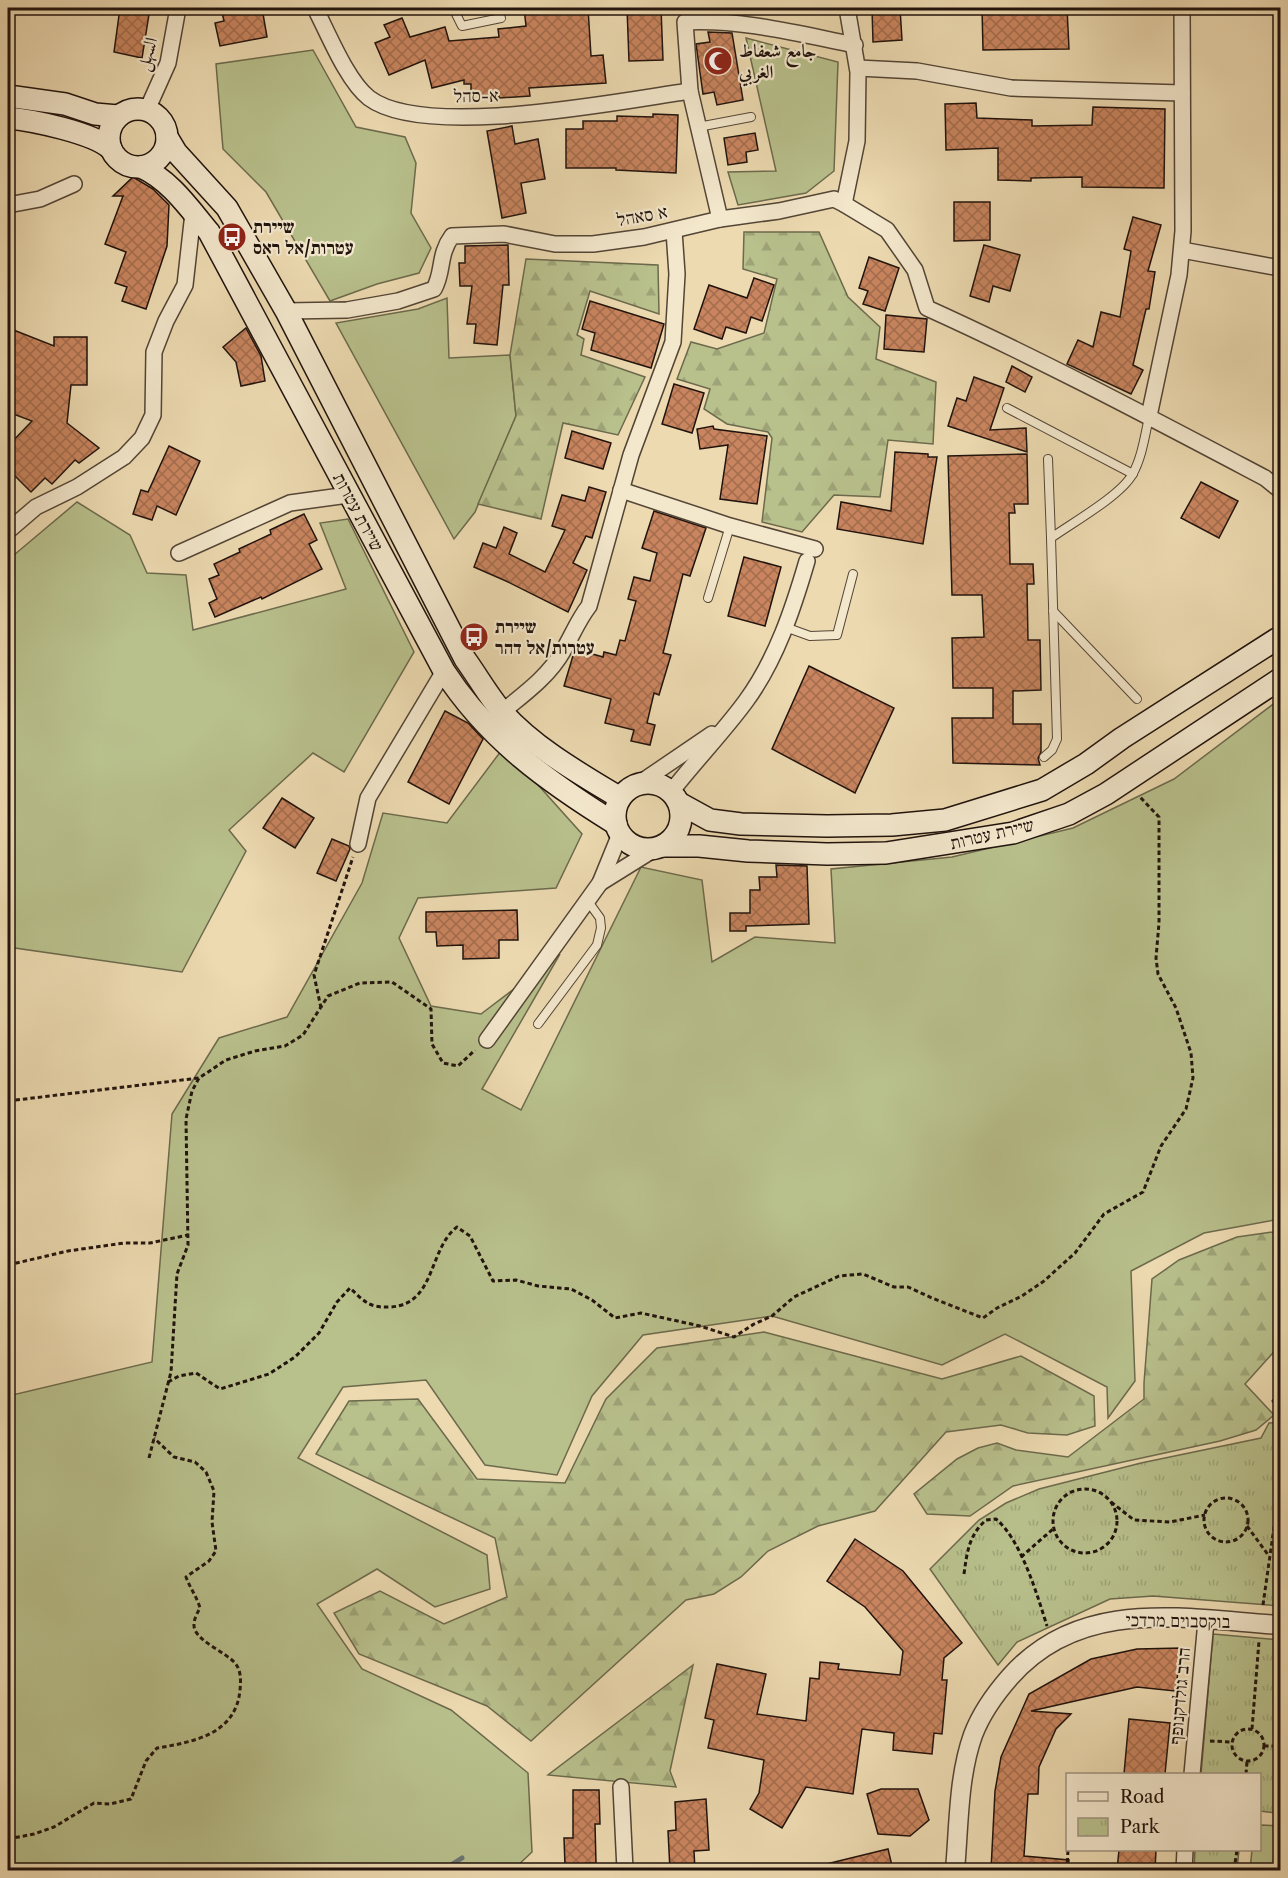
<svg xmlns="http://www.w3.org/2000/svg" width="1288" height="1878" font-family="'Libre Caslon Text',Amiri,'Frank Ruhl Libre',serif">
<defs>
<pattern id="forest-firs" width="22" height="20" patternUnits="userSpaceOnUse" patternTransform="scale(1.5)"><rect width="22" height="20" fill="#b8c08c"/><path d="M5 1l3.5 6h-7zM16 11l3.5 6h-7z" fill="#9ea478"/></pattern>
<pattern id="park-tufts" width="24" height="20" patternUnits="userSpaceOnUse" patternTransform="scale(1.5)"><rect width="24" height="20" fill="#b8c08c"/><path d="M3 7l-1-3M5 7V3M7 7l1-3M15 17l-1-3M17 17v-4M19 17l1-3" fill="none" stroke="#9ea478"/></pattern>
<pattern id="building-cross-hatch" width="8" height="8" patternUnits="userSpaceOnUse" patternTransform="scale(1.5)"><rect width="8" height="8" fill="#c9855f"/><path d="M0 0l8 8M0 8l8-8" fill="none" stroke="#a36c4d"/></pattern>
</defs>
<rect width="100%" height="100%" fill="#eddab1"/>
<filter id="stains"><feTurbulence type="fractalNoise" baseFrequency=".00333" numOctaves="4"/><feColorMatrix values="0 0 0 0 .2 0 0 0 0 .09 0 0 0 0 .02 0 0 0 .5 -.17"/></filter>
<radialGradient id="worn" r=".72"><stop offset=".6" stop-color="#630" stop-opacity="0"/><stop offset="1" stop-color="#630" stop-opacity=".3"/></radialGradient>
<g fill="#b8c08c" stroke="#6c6a4c" stroke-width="1.5">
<path d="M746,38L838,62L834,171L806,193L738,205L728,172L776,171Z"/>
<path d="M313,50L356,127L405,137L416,163L411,213L431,248L419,273L377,284L330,301L266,192L223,149L216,64Z"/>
<path d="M447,298L449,358L510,355L516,416L475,512L454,539L336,323L418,309Z"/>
<path d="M77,502L130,535L147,573L186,575L193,630L346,589L320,523L348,519L414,652L344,772L313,753L229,830L246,851L182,972L8,947V560Z"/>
<path d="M1280,699V1219L1204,1233L1131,1271L1135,1381L1108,1418L1107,1387L1005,1334L942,1365L772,1316L643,1335L592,1396L557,1475L485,1465L426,1380L343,1387L298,1458L487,1555L490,1589L435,1607L377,1569L317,1604L362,1669L451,1710L528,1773L532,1852L513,1870H8V1396L152,1362L172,1114L219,1038L287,1017L362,883L383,813L447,823L504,747L582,834L556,888L418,898L399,938L431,1006L481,1014L560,954L482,1089L521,1110L641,867L702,880L712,962L755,937L835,943L831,869L952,857L1073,828L1174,779Z"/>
<path d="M1260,1825L1280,1826V1870H1250L1252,1850H1260Z"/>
</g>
<g fill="url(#forest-firs)" stroke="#6c6a4c" stroke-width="1.5">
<path d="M744,232H819L848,297L880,327L876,359L936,382L933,444L888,440L880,497L834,495L802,532L762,522L772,438L768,432L727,424L704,409L710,389L677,379L691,342L717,349L764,333L777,279L743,269Z"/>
<path d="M526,259L658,265L659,314L590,291L577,335L584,339L581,355L645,377L618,435L563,423L541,519L478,504L516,416L510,355Z"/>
<path d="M1280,1231V1345L1245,1384L1274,1415L1256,1430L1220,1441L1013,1486L970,1516L927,1514L914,1494L957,1459L978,1448L997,1443L1016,1450L1068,1457L1144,1399V1383L1152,1279L1179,1260L1237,1237Z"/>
<path d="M764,1332L942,1379L1021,1356L1094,1396L1095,1426L1067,1435L1028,1433L1001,1425L946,1432L875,1511L818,1526L768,1551L741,1577L714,1594L686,1600L531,1741L487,1706L359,1654L334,1613L380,1591L444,1624L507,1597L495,1538L316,1454L349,1401L418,1399L477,1479L565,1483L606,1399L657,1348Z"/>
<path d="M693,1665L670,1771L676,1787L548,1775Z"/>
</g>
<g fill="url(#park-tufts)" stroke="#6c6a4c" stroke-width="1.5">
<path d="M1280,1422V1606L1153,1596L1110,1599L1017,1642L998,1665L930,1569L979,1520L1006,1503L1039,1489L1141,1463L1261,1438L1269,1423Z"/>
<path d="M1213,1634L1280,1640V1766L1277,1813L1260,1811V1774H1201Z"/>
<path d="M1195,1850H1239L1237,1870H1194Z"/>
</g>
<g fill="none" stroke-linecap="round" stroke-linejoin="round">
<path stroke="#6c7673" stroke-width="5" d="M443,1870L462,1858"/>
</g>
<g fill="url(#building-cross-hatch)" stroke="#20130d" stroke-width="1.5">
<path d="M120,8H150L142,58L114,52Z"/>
<path d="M221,8H262L267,37L220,46L215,23L224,21Z"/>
<path d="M524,8H588L591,56L603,55L606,83L529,88L530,96L499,98V96L471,95V84H464V80L432,88L425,60L389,75L375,43L390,37L384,25L402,18L410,37L445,27L449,41L499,37L498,29L526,26Z"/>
<path d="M627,8H661L663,60L629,61Z"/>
<path d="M872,8H900L902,40L873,42Z"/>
<path d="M982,8H1067L1069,49L983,50Z"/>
<path d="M708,32L732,33L743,100L717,105L714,92L703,94L696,44L710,42Z"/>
<path d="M976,103L977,118L1032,120V126L1092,125L1093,107L1165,109L1164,188L1082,187V177L1031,178V181L998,180V148L946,150L945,104Z"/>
<path d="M653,114L678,115L676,173L616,170V168H566V129H583V121H617V116L653,117Z"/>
<path d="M512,126L515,144L538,139L545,179L521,183L526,213L502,218L487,131Z"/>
<path d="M755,133L758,150L746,152L747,162L728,165L724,138Z"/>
<path d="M133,177L153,189L169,205L167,246L146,309L122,301L127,287L115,283L126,252L105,244L123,196H113Z"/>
<path d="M954,202H990V240L954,241Z"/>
<path d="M1133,217L1161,225L1148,271L1155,272L1149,309H1146L1133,365L1143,370L1131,394L1067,364L1078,340L1093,347L1101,312L1120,317L1131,251L1124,249Z"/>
<path d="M508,245L509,285H503L497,345L474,343L476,324H467L472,286H460L459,263H465V246Z"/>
<path d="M984,245L1020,255L1010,291L993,286L989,302L970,296Z"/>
<path d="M869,257L899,268L885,311L863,304L868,291L859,288Z"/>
<path d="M754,278L774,285L762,321L751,317L746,333L726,327L722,339L694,329L709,285L747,298Z"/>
<path d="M590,301L664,324L651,368L591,350L595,333L582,329Z"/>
<path d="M886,315L927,319L924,352L884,349Z"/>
<path d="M246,328L261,356L265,381L241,386L236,362L223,347Z"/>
<path d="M11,329L54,346V337H87V385H71L67,423L99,448L79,463L75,460L52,484L45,478L31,492L8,469V461L14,453L8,446L32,421L8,412V338Z"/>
<path d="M1012,366L1032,377L1025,392L1006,382Z"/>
<path d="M974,377L1004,388L990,430L1026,428L1027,452L948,426L957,398L966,401Z"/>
<path d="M674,384L704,393L692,433L662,424Z"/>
<path d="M713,426L714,429L767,436L757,504L720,499L728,445L700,449L697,429Z"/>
<path d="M572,431L611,443L603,469L565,458Z"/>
<path d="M169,446L200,461L176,515L157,506L152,520L133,514L141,490L148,492Z"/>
<path d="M895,452L928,454V457H937L923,544L837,529L841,502L891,511Z"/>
<path d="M1027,454L1028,504H1014L1015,513H1009L1010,564H1033L1034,584H1027L1028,640H1040L1041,690L1013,691V724H1041V752L1038,758L1040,765L953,763L952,718H993V688H953L952,638L984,637L982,595H952L948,456Z"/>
<path d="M1201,482L1238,501L1219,538L1181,518Z"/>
<path d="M589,487L606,492L592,538L586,536L573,563L587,570L568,612L506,581L474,567L483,543L496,548L504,527L517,533L509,554L545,572L565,530L552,526L562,495L585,501Z"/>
<path d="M654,511L706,528L690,576L683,574L663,653L671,655L659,695L654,693L647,723L655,725L650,745L631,741L634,730L605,723L611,699L564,686L575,649L603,657L604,652L616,655L620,640L625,641L636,601L628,599L634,577L650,581L657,553L642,548Z"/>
<path d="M304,514L317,540L309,544L322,569L262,599L261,597L215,617L209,603L217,599L209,579L219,575L214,564L240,552L239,549L271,534L270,530Z"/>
<path d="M744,557L781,567L765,626L728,616Z"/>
<path d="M809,666L894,708L855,793L772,749Z"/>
<path d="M445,711L468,723L483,739L449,804L408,782Z"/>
<path d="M282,798L314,818L295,848L263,828Z"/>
<path d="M332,839L349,846L350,849L336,881L317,873Z"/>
<path d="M776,865L807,866L809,924L746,926V931H730V913H750V890H760L759,877H777Z"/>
<path d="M517,910L518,940H499V958L463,959V945L437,946L436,932H426V912Z"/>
<path d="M855,1539L903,1571L962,1643L944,1658L942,1680H947L942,1734L934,1733L932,1754L893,1750L894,1733L862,1729L853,1794L806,1787L782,1828L750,1809L759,1793L764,1760L708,1748L714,1720L705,1718L717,1664L766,1674L757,1714L806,1721L810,1678L819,1679L820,1662L839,1664L838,1669L900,1675L903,1651L865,1607L827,1581Z"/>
<path d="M1182,1648L1175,1691L1137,1687L1031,1711L1071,1714L1056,1729L1039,1767L1038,1794H1028L1024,1856L1069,1860L1068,1870H991L995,1791L1001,1757L1029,1694L1091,1659L1137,1649Z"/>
<path d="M1129,1719L1170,1723L1165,1774H1124Z"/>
<path d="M881,1789H918L929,1820L910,1836L878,1834L867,1794Z"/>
<path d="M573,1790H599L600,1824H595L596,1863L565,1865L564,1838H573Z"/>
<path d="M706,1799L709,1850L694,1851L695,1870H670L668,1831L676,1830L675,1802Z"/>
<path d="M888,1849L893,1870H823L822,1865Z"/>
<path d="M1119,1850H1156L1155,1870H1117Z"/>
</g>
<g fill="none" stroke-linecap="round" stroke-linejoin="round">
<g stroke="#534536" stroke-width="10">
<g id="service">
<path d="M453,8L462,26L501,18"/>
<path d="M698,127L751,117"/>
<path d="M1007,408L1133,474"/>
<path d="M1048,459L1051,538"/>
<path d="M708,598L730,526"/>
<path d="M1053,611L1137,699"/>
<path d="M785,627L810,636L837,635L853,574"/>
<path d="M1044,757L1052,750L1057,739L1051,538C1072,523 1120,496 1132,475C1142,458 1145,435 1149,417"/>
<path d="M538,1024L597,945L601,928L600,918L587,900"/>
</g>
</g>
<g stroke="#534536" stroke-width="18">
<g id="minor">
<path d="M315,8C328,33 347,81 369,98C425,140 619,101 690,91"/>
<path d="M858,68L917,71L1011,88L1182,93"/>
<path d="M147,110L168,63L178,8"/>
<path d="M844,204L887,230L915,270L927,308C1042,360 1153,419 1265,478L1280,490"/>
<path d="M8,205L40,199L74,184"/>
<path d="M720,219L690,91L685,22C742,19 799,34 855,45"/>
<path d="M1182,250L1280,268"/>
<path d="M286,311L347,310L398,301L434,289C444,271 438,255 452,236L504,234L555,244H593L644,237L720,219L779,211L834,199L844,204L857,141L858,72L847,8"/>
<path d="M1149,416L1179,275L1183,231L1182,8"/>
<path d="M621,490L730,526L815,549"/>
<path d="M8,531L36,507L77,487L124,457L142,438L153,415L154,352L166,321L185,285L193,213"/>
<path d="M179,553L290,503L348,495"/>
<path d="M502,712C524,694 549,676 563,651C572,636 578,620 589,606L631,455L673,342L677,274L674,231"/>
<path d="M637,785L712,734"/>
<path d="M674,796L675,787C698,758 724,731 746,701C776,660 793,609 807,561"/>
<path d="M358,844L368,798L444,671"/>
<path d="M600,883L653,850"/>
<path d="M487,1040L600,883L620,834"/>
<path d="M1192,1774L1206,1621"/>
<path d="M621,1787L625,1870"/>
<path d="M1184,1870L1185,1850"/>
</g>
</g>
<g stroke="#534536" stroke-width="21">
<path id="tertiary" d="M955,1870C959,1826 958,1777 973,1735C981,1714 995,1694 1010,1677C1081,1596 1185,1619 1280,1625"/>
</g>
<g stroke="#20130d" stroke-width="24">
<g id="secondary">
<path d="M8,96L65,104L95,114L118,116"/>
<circle cx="138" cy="138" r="29"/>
<path d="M8,118C32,120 94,133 111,149"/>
<path d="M167,137L176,152L227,208L286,311L465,659C478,677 489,697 503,713C536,749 579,773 620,798"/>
<path d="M141,167C170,180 189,208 209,232L444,671C488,739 548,782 616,824"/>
<circle cx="648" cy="816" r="33"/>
<path d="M679,803L710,820L741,824L827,826L892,825L945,820L1042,790L1086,764L1122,738L1280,637"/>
<path d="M664,846H699L748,851L827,854L886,853L1013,833L1069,814L1106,794L1280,679"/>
</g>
</g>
<g stroke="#20130d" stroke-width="3" stroke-dasharray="4.5 3" stroke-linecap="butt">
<path d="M321,1008L314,975L353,857"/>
<path d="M8,1101L199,1078"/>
<path d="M8,1265L68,1251L124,1243H150L188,1235"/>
<path d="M168,1382L179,1376L196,1373L220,1389L269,1374L295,1357L319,1333L337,1302L350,1288C365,1302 369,1308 390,1307C436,1305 428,1249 457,1227L470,1236L493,1281L516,1280L538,1286L571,1289L592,1300L615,1318L641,1313L700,1326L734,1337L754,1324L772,1316L794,1297L839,1276L863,1274L894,1287H908L932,1298L983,1318L997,1308L1022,1296L1044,1281L1075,1253L1104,1214L1143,1192L1161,1146L1186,1109L1193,1078L1191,1053L1176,1008L1158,974L1156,958L1159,923V817L1139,796"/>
<path d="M1280,1393L1273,1401L1280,1417"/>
<path d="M149,1458L171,1372L177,1274L188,1245L186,1119L192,1091L199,1078L226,1060L255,1051L285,1046L303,1035L328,996L360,983L392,982L431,1009L432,1044L443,1063L458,1066L475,1050"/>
<circle cx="1085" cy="1521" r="32"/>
<circle cx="1226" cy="1520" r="22"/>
<path d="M1111,1502L1134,1520L1170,1522L1205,1515"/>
<path d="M1247,1526L1269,1556"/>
<path d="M1021,1557L1053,1529"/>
<path d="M964,1574C967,1552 969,1535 986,1520L996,1519C1021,1540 1037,1594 1047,1626"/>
<path d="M1263,1605L1280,1485"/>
<circle cx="1248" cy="1745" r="16"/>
<path d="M1252,1729L1259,1641"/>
<path d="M1210,1741L1232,1742"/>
<path d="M1264,1746H1280"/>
<path d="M1246,1774L1247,1762"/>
<path d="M8,1839L34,1834L54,1827L94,1803L110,1804L131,1799L146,1761L157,1748C194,1742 236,1734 240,1690C241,1680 241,1670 235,1663C225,1652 201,1643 195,1630C192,1623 196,1615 200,1608C197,1597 190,1588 186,1577L209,1561L216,1551L212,1522L214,1491L206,1472L195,1462L174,1457L154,1438"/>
<path d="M1067,1870L1068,1850"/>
<path d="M1234,1870L1237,1850"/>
</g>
<use href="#service" stroke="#f3e7cc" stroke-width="8"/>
<use href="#minor" stroke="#f3e7cc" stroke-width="15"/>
<use href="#tertiary" stroke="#f3e7cc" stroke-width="18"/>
<use href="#secondary" stroke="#f3e7cc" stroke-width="21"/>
</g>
<defs>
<g id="mosque-disc" transform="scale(1.5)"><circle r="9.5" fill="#8f2418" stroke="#f3e7cc"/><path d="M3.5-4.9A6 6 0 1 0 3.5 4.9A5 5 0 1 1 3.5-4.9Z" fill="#fff"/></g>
<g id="bus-disc" transform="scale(1.5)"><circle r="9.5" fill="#8f2418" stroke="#f3e7cc"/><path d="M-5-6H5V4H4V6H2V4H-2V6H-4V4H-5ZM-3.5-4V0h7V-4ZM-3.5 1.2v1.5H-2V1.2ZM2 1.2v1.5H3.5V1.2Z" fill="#fff"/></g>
</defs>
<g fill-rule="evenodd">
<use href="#mosque-disc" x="718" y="61"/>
<use href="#bus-disc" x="232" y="237"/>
<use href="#bus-disc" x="474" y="637"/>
</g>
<g text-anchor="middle" stroke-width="4.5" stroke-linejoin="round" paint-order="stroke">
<g font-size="18" font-weight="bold" fill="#20130d" stroke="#f3e7cc" text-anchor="start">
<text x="739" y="57">جامع شعفاط<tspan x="739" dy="21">الغربي</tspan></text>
<text x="253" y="233">שיירת<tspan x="253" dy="21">עטרות/אל ראס</tspan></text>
<text x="495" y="633">שיירת<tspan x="495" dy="21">עטרות/אל דהר</tspan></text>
</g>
<g font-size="18" fill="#20130d" stroke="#f3e7cc">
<text transform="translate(147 54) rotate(-73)" y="6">السهل</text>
<text transform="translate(476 96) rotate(-1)" y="6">א-סהל</text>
<text transform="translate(642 216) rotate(-10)" y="6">א סאהל</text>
<text transform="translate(358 512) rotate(62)" y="6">שיירת עטרות</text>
<text transform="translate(992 834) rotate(-13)" y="6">שיירת עטרות</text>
<text transform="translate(1178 1621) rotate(1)" y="6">בוקסבוים מרדכי</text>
<text transform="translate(1180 1696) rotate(-85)" y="6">הרב גולדקנופף</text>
</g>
</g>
<rect width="1288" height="1878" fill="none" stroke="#eddab1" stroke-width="30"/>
<rect x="9" y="9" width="1270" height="1860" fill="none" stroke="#20130d" stroke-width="3"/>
<rect x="15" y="15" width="1258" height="1848" fill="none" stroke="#20130d" stroke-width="1.5"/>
<rect x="1066" y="1773" width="195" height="78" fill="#f3e7cc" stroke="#9f9280" stroke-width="1.5"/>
<rect x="1078" y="1792" width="30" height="9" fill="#f3e7cc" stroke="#9f9280" stroke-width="1.5"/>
<text x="1120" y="1803" font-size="18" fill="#20130d">Road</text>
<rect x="1078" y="1818" width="30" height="18" fill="url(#park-tufts)" stroke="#9f9280" stroke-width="1.5"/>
<text x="1120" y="1833" font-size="18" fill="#20130d">Park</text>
<rect width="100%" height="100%" filter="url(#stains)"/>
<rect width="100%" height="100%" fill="url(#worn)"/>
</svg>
